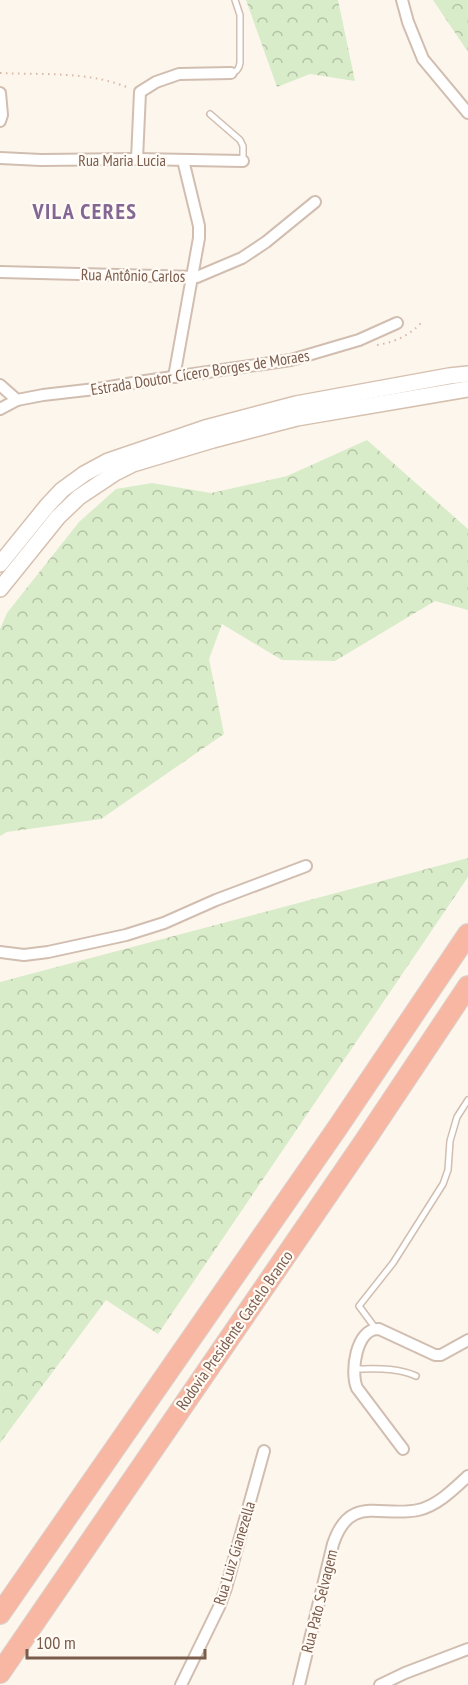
<svg xmlns="http://www.w3.org/2000/svg" width="468" height="1685" font-family="'PT Sans Narrow',sans-serif">
<defs>
<pattern id="forest-crowns" width="20" height="18" patternUnits="userSpaceOnUse" patternTransform="scale(1.5)"><rect width="20" height="18" fill="#d8ecc9"/><path d="M2 6a3 3 0 1 1 6 0M12 15a3 3 0 1 1 6 0" fill="none" stroke="#b4c2a5"/></pattern>
</defs>
<rect width="100%" height="100%" fill="#fdf6ec"/>
<g fill="url(#forest-crowns)">
<path d="M246,0H338L355,81L310,74L277,87Z"/>
<path d="M433,0H468V52Z"/>
<path d="M367,440L468,529V610L435,601L335,661L282,660L222,624L209,659L224,734L101,819L7,832L0,836V629L7,613L79,522L116,489L152,483L211,493L287,476Z"/>
<path d="M468,858V877L158,1334L106,1300L0,1443V982Z"/>
</g>
<g fill="none" stroke-linecap="round" stroke-linejoin="round">
<g stroke="#d1beb0" stroke-width="8">
<g id="lane">
<path d="M231,73C237,72 239,69 240,63V15L235,0"/>
<path d="M210,114L240,140L243,146V161"/>
<path d="M376,1329L359,1306L393,1263L443,1184L448,1170L450,1141L457,1117L468,1100"/>
<path d="M354,1369C375,1369 396,1367 416,1376"/>
</g>
</g>
<g stroke="#d1beb0" stroke-width="14">
<g id="street">
<path d="M402,0L408,22L423,59L468,113"/>
<path d="M0,93L2,115L0,121"/>
<path d="M0,158L41,160L137,159L243,161"/>
<path d="M137,159L140,92L156,82L179,74L231,73"/>
<path d="M0,272L197,277L242,258L266,242L315,202"/>
<path d="M174,377L199,238V226L183,160"/>
<path d="M0,385L17,400"/>
<path d="M0,409L17,400L43,395L104,388L145,381L291,360L359,340L397,323"/>
<path d="M0,952L24,955L48,952L126,935L164,923L216,900L306,866"/>
<path d="M403,1449L357,1388C350,1372 356,1328 379,1329L435,1355H441L468,1340"/>
<path d="M181,1685L219,1607L226,1588L264,1451"/>
<path d="M299,1685L333,1544C350,1493 381,1518 418,1510C437,1506 454,1489 468,1476"/>
<path d="M380,1685L405,1673L468,1649"/>
</g>
</g>
<g stroke="#d6c0b0" stroke-width="18">
<g id="secondary">
<path d="M0,564L47,506L62,490L84,474L108,461L205,428L296,404L449,376L468,374"/>
<path d="M0,589L58,517L79,497L115,473L133,464L213,440L297,418L468,389"/>
</g>
</g>
<g stroke="#dad1cd" stroke-width="22">
<g id="highway">
<path d="M0,1614L338,1127L468,934"/>
<path d="M0,1673L366,1139L468,986"/>
</g>
</g>
<g stroke="#d9b8a5" stroke-width="2" stroke-dasharray="1.5 4.5" stroke-linecap="butt">
<path d="M0,73C43,75 89,71 129,88"/>
<path d="M377,345C396,342 410,335 423,321"/>
</g>
<use href="#lane" stroke="#fff" stroke-width="5"/>
<use href="#street" stroke="#fff" stroke-width="10"/>
<use href="#secondary" stroke="#fff" stroke-width="15"/>
<use href="#highway" stroke="#f7b7a3" stroke-width="20"/>
</g>
<g text-anchor="middle" stroke-width="4.5" stroke-linejoin="round" paint-order="stroke">
<g font-size="16" fill="#7a5c4d" stroke="#fffaf3">
<text x="122" y="166">Rua Maria Lucia</text>
<text transform="translate(133 275) rotate(1)" y="6">Rua Antônio Carlos</text>
<text transform="translate(200 372) rotate(-9)" y="6">Estrada Doutor Cícero Borges de Moraes</text>
<text transform="translate(234 1330) rotate(-55)" y="6">Rodovia Presidente Castelo Branco</text>
<text transform="translate(234 1553) rotate(-73)" y="6">Rua Luiz Gianezella</text>
<text transform="translate(319 1601) rotate(-76)" y="6">Rua Pato Selvagem</text>
</g>
<g font-size="22" font-weight="bold" letter-spacing="1.5" fill="#846695" stroke="#fffaf3">
<text x="85" y="219">VILA CERES</text>
</g>
</g>
<path d="M27 1649v9h178v-9" fill="none" stroke="#7a5c4d" stroke-width="3"/>
<text x="36" y="1649" font-size="18" fill="#7a5c4d" stroke="#fffaf3" stroke-width="4.5" paint-order="stroke">100 m</text>
</svg>
